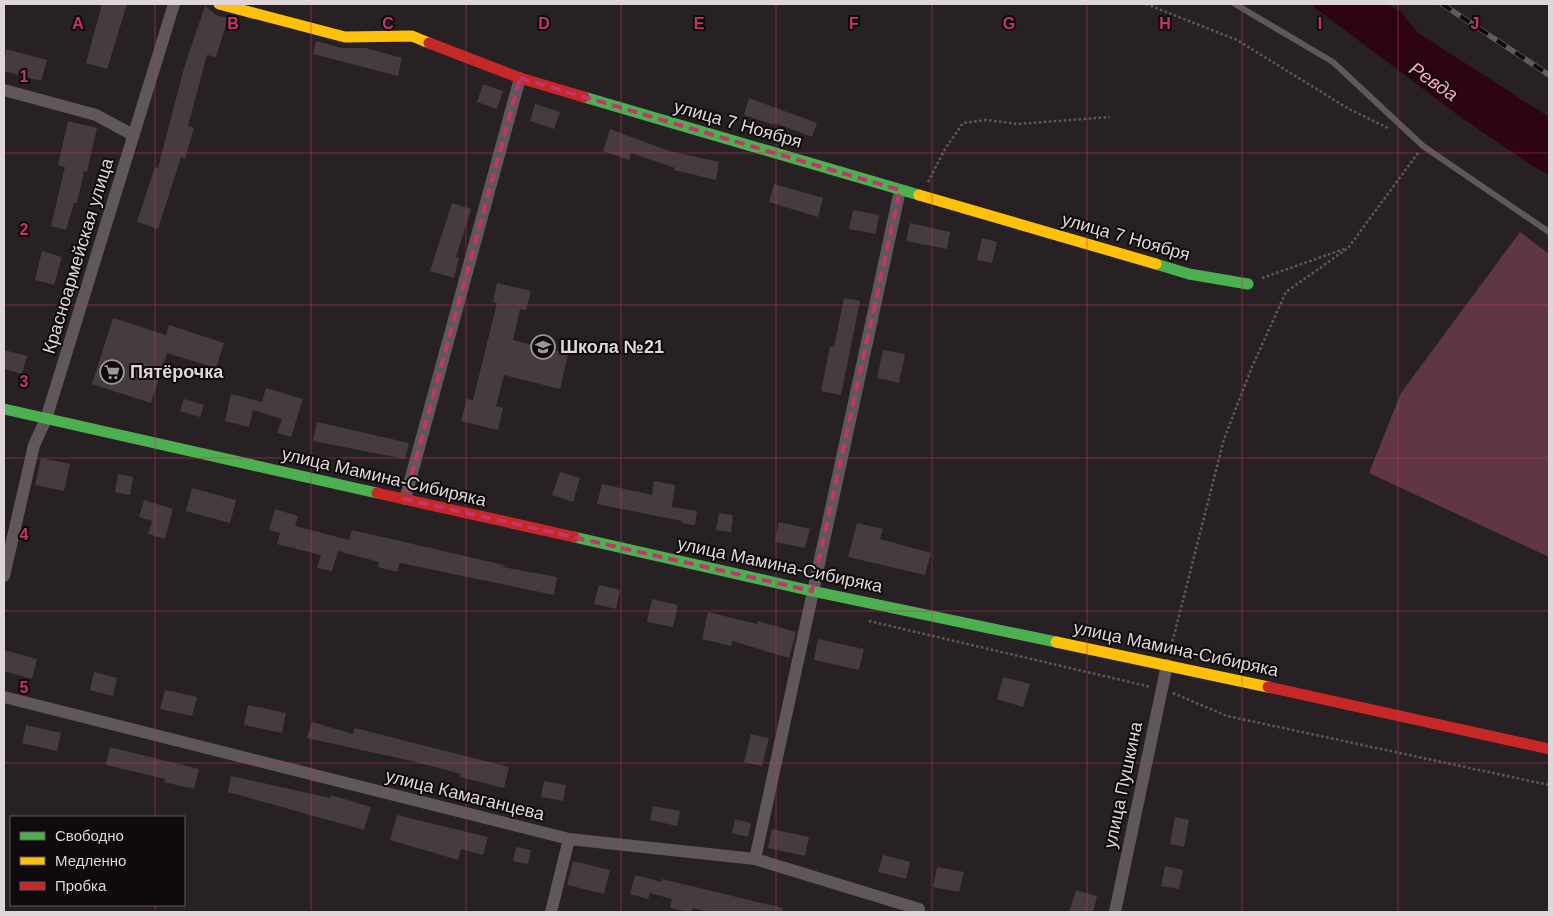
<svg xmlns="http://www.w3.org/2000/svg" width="1553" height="916" font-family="Helvetica,sans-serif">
<rect width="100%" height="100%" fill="#272123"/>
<path fill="#603643" d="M1520,232L1549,254V557L1369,473L1401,393Z"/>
<path fill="#2c0414" d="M1310,4H1387L1401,12L1418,33L1549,117V175L1531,165L1462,118Z"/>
<g fill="#463b3f">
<path d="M102,4H127L107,69L86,63Z"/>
<path d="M205,6L216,15L228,18L216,57L207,55L188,126L194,128L185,159L181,157L158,229L137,222L155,167L158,168L184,68Z"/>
<path d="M316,41L342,48H366L402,58L398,76L313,54Z"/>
<path d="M6,49L47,60L41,81L4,71Z"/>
<path d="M483,84L503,91L497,109L477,102Z"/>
<path d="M749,98L817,123L812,137L775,123L774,125L744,115Z"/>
<path d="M535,104L560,112L554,129L530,121Z"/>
<path d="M68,121L97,128L87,172L84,171L77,203H74L66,230L51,226L65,167L58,165Z"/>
<path d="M610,129L669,151L719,162L716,180L674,170L675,168L631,153L629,160L603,151Z"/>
<path d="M774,184L823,198L818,217L769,202Z"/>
<path d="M452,203L471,209L456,257L459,258L454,278L430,271Z"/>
<path d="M853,210L879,215L876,234L849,229Z"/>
<path d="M910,223L950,232L947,249L906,241Z"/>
<path d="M982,238L997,242L992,263L977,260Z"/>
<path d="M42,251L62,257L54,285L35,280Z"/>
<path d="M497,283L531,291L526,310L520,309L513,340L568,354L560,389L504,375L496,406L503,408L498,430L461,421L467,399L473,400L497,303L493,302Z"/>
<path d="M844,298L860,301L841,395L821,391L830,346L834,347Z"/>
<path d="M113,318L166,335L169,325L224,343L216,368L167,353L151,403L92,384Z"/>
<path d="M4,350L27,356L22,374L4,369Z"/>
<path d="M883,350L905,354L899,383L877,378Z"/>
<path d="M266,388L303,399L291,437L277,433L282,419L253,410L249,427L225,421L231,394L262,402Z"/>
<path d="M184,399L204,405L200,417L180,411Z"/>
<path d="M317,422L409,443L405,459L313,441Z"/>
<path d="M41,458L70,464L64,491L35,485Z"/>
<path d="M560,472L580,478L573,502L552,495Z"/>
<path d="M118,474L133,477L130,495L115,492Z"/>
<path d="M654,481L675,485L672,507L697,511L695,525L682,523V521L597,504L602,484L652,495Z"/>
<path d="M192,488L236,500L230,523L186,511Z"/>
<path d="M144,500L173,509L165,539L148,534L152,521L139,517Z"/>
<path d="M275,509L298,516L295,526L349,540L352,530L504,565L503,567L557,577L554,595L400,563L397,572L378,567L379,562L338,551L332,571L317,568L321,555L277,544L280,533L269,530Z"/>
<path d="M719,513L733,515L731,532L716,530Z"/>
<path d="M779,522L810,529L805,548L775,542Z"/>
<path d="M857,523L883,529L880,539L931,553L925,575L848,557Z"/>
<path d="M599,585L620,590L616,609L594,604Z"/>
<path d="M652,599L678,605L673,627L647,622Z"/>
<path d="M708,612L757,624L758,621L796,632L789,658L732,641L731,646L702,639Z"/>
<path d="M818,639L864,649L859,670L814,660Z"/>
<path d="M4,650L37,659L32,679L4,671Z"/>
<path d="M94,672L117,678L113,696L90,690Z"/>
<path d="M1003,677L1030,684L1023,707L997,699Z"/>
<path d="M165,690L197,697L192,716L160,709Z"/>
<path d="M248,705L286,713L282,733L244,725Z"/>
<path d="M312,722L353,734L355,728L509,767L504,788L460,777L461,774L412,761L307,738Z"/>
<path d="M26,725L61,733L57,751L22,743Z"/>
<path d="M751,734L769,738L762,766L744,762Z"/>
<path d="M110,747L199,769L194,789L164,782L165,779L106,765Z"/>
<path d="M231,776L330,798L331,795L371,807L364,830L228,792Z"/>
<path d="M544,781L566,785L563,801L541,797Z"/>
<path d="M653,806L680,811L677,826L650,820Z"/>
<path d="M397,815L488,837L483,855L461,849L458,860L390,840Z"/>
<path d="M1175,817L1189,820L1184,847L1170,844Z"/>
<path d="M735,819L751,823L748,837L732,833Z"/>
<path d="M772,829L809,837L805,856L768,848Z"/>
<path d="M516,847L531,850L528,864L513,861Z"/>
<path d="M883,855L910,862L906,879L878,872Z"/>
<path d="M573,861L610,870L604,894L567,885Z"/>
<path d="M1165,866L1183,870L1179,889L1161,886Z"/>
<path d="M937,867L964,872L959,892L933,887Z"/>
<path d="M635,875L662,882V879L783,908L782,912H709L693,908L692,912H689L670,908L672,899L650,893L648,899L630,894Z"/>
<path d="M1076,890L1097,896L1093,912H1069Z"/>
</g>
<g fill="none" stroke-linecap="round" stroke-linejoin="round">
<g stroke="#615a5c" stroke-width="2.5" stroke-dasharray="2.5 2.5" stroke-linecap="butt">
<path d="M1146,4L1237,40L1349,109L1390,129"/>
<path d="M928,182L945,149L963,123L987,120L1018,124L1110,117"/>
<path d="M1262,278L1344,249"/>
<path d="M869,621L1151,687"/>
<path d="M1170,651L1224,439L1252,367L1286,292L1348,248L1418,153"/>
<path d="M1173,693L1227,716L1549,785"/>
</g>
<path stroke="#5f5759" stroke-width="6" d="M1235,4L1333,62L1423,146L1549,232"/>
<g stroke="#5f5759" stroke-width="12">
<path d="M4,90L96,115L133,135"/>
<path d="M405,499L520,78"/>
<path d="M4,576L34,445L46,419L174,4"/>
<path d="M4,697L569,839L755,859L919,909"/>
<path d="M755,859L900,190"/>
<path d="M551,912L569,839"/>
<path d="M1115,912L1167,665"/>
</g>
<g stroke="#4caf50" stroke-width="11">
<path d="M584,97L919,195"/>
<path d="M1156,264L1189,274L1248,284"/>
<path d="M4,409L377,493"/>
<path d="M574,537L812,591L1056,642"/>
</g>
<g stroke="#ffc107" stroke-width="11">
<path d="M219,4L345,37L412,36L429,43"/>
<path d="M919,195L1156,264"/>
<path d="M1056,642L1268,687"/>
</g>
<g stroke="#c62828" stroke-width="11">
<path d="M429,43L520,78L584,97"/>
<path d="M377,493L574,537"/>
<path d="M1268,687L1549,749"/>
</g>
<g stroke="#625b5d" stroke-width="5.5">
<path id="rail" d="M1442,4L1549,75"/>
</g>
<use href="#rail" stroke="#0f0a0b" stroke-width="4" stroke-dasharray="11" stroke-linecap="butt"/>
</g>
<path fill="none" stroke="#c6346e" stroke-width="4" stroke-dasharray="10 6" stroke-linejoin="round" d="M520,78L900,190L812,591L405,499Z"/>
<path fill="none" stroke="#c6346e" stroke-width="1" stroke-opacity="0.55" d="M155,4V817M311,4V912M466,4V912M621,4V912M776,4V912M932,4V912M1087,4V912M1242,4V912M1398,4V912M4,153H1549M4,305H1549M4,458H1549M4,611H1549M4,763H1549M155,905V912"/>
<defs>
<g id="school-ring" transform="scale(1.25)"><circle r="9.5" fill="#0f0a0b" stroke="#9e9799" stroke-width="1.5"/><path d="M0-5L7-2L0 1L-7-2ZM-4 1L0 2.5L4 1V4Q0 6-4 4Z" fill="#9e9799"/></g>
<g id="supermarket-ring" transform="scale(1.25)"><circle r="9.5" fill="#0f0a0b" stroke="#9e9799" stroke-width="1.5"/><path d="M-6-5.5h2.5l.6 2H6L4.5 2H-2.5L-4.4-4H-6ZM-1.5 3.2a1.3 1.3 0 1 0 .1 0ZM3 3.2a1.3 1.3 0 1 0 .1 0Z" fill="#9e9799"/></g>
</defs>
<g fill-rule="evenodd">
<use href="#school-ring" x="543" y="347"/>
<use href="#supermarket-ring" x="112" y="372"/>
</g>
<g text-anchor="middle" stroke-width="4" stroke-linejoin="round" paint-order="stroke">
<g font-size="18" fill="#ded6d8" stroke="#0f0a0b">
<text transform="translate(738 124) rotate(16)" y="6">улица 7 Ноября</text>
<text transform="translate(1126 237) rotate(16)" y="6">улица 7 Ноября</text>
<text transform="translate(78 256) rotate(-73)" y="6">Красноармейская улица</text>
<text transform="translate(384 477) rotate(13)" y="6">улица Мамина-Сибиряка</text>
<text transform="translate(780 565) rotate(12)" y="6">улица Мамина-Сибиряка</text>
<text transform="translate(1176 649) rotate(12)" y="6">улица Мамина-Сибиряка</text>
<text transform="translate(1123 785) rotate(-78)" y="6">улица Пушкина</text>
<text transform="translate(465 795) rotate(14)" y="6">улица Камаганцева</text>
</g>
<g font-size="18" font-weight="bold" fill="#ded6d8" stroke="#0f0a0b" text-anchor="start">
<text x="560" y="353">Школа №21</text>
<text x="130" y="378">Пятёрочка</text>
</g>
<g font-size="19" font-style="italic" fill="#fca6c0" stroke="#0f0a0b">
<text transform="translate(1434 81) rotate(34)" y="7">Ревда</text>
</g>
</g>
<g font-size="16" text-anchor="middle" font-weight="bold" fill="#c6346e" stroke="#0f0a0b" stroke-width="4" stroke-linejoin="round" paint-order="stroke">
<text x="78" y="29">A</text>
<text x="233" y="29">B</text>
<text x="388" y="29">C</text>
<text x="544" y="29">D</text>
<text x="699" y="29">E</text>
<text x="854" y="29">F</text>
<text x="1009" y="29">G</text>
<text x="1165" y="29">H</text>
<text x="1320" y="29">I</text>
<text x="1475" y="29">J</text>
<text x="24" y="82">1</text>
<text x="24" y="235">2</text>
<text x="24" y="387">3</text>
<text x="24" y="540">4</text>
<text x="24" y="693">5</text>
</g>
<rect width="1553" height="916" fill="none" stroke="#ded6d8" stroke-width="10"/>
<rect x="10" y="816" width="175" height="90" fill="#0f0a0b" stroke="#625c5d"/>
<rect x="20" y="832" width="25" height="8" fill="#4caf50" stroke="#625c5d"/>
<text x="55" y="841" font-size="15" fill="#ded6d8">Свободно</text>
<rect x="20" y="857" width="25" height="8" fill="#ffc107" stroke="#625c5d"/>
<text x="55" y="866" font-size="15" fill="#ded6d8">Медленно</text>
<rect x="20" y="882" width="25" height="8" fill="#c62828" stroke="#625c5d"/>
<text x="55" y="891" font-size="15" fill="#ded6d8">Пробка</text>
</svg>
